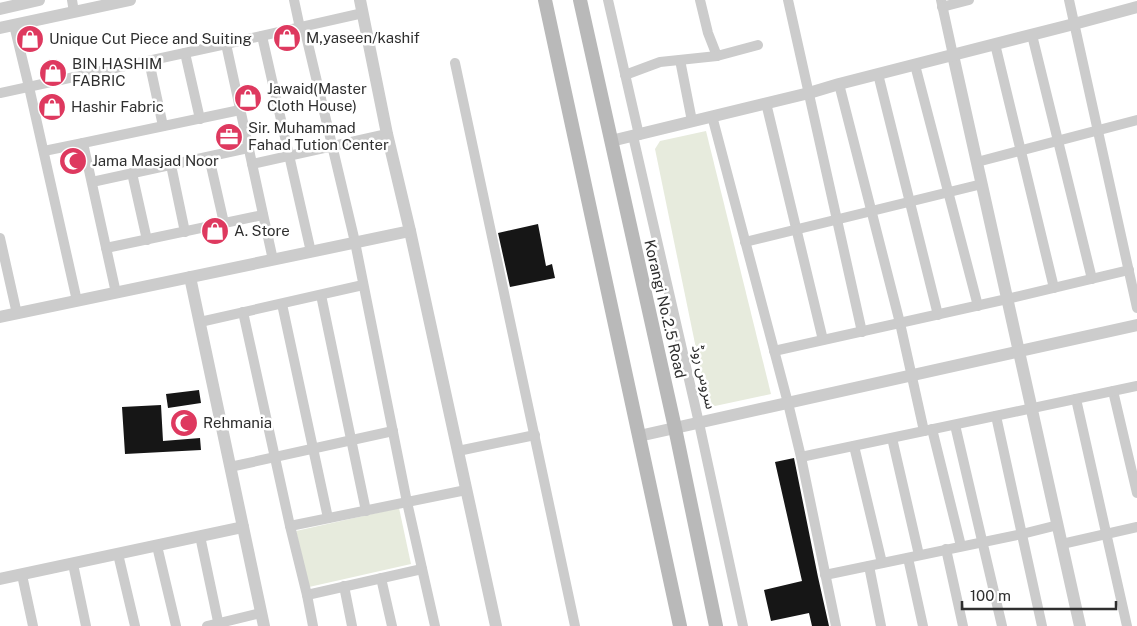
<svg xmlns="http://www.w3.org/2000/svg" width="1137" height="626" font-family="'Public Sans','Noto Sans Arabic',sans-serif">
<rect width="100%" height="100%" fill="#fff"/>
<g fill="#e7ebdd">
<path d="M706,131L771,394L715,406L707,402L655,149L660,141Z"/>
<path d="M399,508L411,564L309,587L296,531Z"/>
</g>
<g fill="#161616">
<path d="M538,224L546,266L552,264L555,278L510,287L498,233Z"/>
<path d="M199,390L201,403L168,408L166,394Z"/>
<path d="M161,405L163,441L200,438L201,450L125,454L122,407Z"/>
<path d="M794,458L818,577L829,626H812L809,613L771,621L764,590L802,581L775,462Z"/>
</g>
<g fill="none" stroke-linecap="round" stroke-linejoin="round">
<g stroke="#ccc" stroke-width="10">
<path d="M72,0L74,12"/>
<path d="M294,0L300,28"/>
<path d="M608,0L639,135"/>
<path d="M700,0L708,33L717,56"/>
<path d="M788,0L862,332"/>
<path d="M941,0L953,55"/>
<path d="M1069,0L1137,308"/>
<path d="M942,7L969,0"/>
<path d="M14,25L29,87L77,301"/>
<path d="M304,27L355,242L407,502L435,626"/>
<path d="M1032,35L1092,279"/>
<path d="M262,36L311,252"/>
<path d="M226,44L273,260"/>
<path d="M995,44L1054,288"/>
<path d="M185,53L200,119"/>
<path d="M680,60L692,121"/>
<path d="M149,61L163,126"/>
<path d="M455,63L575,626"/>
<path d="M915,65L978,306"/>
<path d="M878,74L938,315"/>
<path d="M625,75L660,62L717,56L758,45"/>
<path d="M839,84L900,323L924,431"/>
<path d="M0,93L226,44L363,13"/>
<path d="M766,103L823,340"/>
<path d="M712,116L788,403L801,457L836,626"/>
<path d="M633,136L699,423L743,626"/>
<path d="M44,151L83,143"/>
<path d="M209,157L224,223"/>
<path d="M977,162L1137,120"/>
<path d="M252,164L387,134"/>
<path d="M171,165L185,232"/>
<path d="M132,173L147,240"/>
<path d="M92,182L248,148"/>
<path d="M0,238L17,314"/>
<path d="M745,242L982,184"/>
<path d="M106,248L263,215"/>
<path d="M116,293L83,143L240,110"/>
<path d="M321,295L366,511"/>
<path d="M282,304L328,518"/>
<path d="M243,312L290,526"/>
<path d="M200,322L363,285"/>
<path d="M774,351L1007,299L1129,270"/>
<path d="M1113,391L1137,493"/>
<path d="M1076,399L1127,626"/>
<path d="M996,416L1042,626"/>
<path d="M955,425L1002,626"/>
<path d="M932,429L961,546"/>
<path d="M892,438L919,555"/>
<path d="M854,446L882,563"/>
<path d="M458,451L535,435"/>
<path d="M801,457L1137,386"/>
<path d="M230,467L393,431"/>
<path d="M200,536L219,626"/>
<path d="M1062,544L1137,527"/>
<path d="M157,546L176,626"/>
<path d="M946,549L963,626"/>
<path d="M118,554L135,626"/>
<path d="M908,558L923,626"/>
<path d="M73,564L86,626"/>
<path d="M869,566L881,626"/>
<path d="M422,569L307,595L290,526L466,490"/>
<path d="M22,575L33,626"/>
<path d="M825,575L1022,534L1058,525"/>
<path d="M381,578L392,626"/>
<path d="M344,586L352,626"/>
<path d="M307,595L313,626"/>
<path d="M207,626L261,613"/>
</g>
<g stroke="#ccc" stroke-width="12">
<path d="M360,0L387,134L410,231L496,626"/>
<path d="M0,9L39,0"/>
<path d="M0,28L130,0"/>
<path d="M953,55L1080,626"/>
<path d="M611,141L809,93L839,84L1074,24L1137,7"/>
<path d="M190,277L264,626"/>
<path d="M0,317L410,231"/>
<path d="M639,436L1137,325"/>
<path d="M0,579L243,527"/>
</g>
<g stroke="#b9b9b9" stroke-width="14">
<path d="M545,0L680,626"/>
<path d="M580,0L675,428L716,626"/>
</g>
</g>
<defs>
<g id="shop-disc" transform="scale(1.4375)"><circle r="9.5" fill="#de395f" stroke="#fff"/><path d="M-5-2.5h2.3a2.7 3.5 0 0 1 5.4 0H5L5.5 6h-11ZM-1.5-2.5h3a1.5 2.3 0 0 0-3 0Z" fill="#fff"/></g>
<g id="office-disc" transform="scale(1.4375)"><circle r="9.5" fill="#de395f" stroke="#fff"/><path d="M-6-3h4V-5.5h4V-3h4V5H-6ZM-1-4.5V-3h2v-1.5ZM-6 0V1H6V0Z" fill="#fff"/></g>
<g id="mosque-disc" transform="scale(1.4375)"><circle r="9.5" fill="#de395f" stroke="#fff"/><path d="M3.5-4.9A6 6 0 1 0 3.5 4.9A5 5 0 1 1 3.5-4.9Z" fill="#fff"/></g>
</defs>
<g fill-rule="evenodd">
<use href="#shop-disc" x="287" y="38"/>
<use href="#shop-disc" x="30" y="39"/>
<use href="#shop-disc" x="53" y="73"/>
<use href="#shop-disc" x="248" y="98"/>
<use href="#shop-disc" x="52" y="107"/>
<use href="#office-disc" x="229" y="137"/>
<use href="#mosque-disc" x="73" y="161"/>
<use href="#shop-disc" x="215" y="231"/>
<use href="#mosque-disc" x="184" y="423"/>
</g>
<g text-anchor="middle" stroke-width="5" stroke-linejoin="round" paint-order="stroke">
<g font-size="15" fill="#2f2f2f" stroke="#fff" text-anchor="start">
<text x="306" y="43">M,yaseen/kashif</text>
<text x="49" y="44">Unique Cut Piece and Suiting</text>
<text x="72" y="69">BIN HASHIM<tspan x="72" dy="17">FABRIC</tspan></text>
<text x="267" y="94">Jawaid(Master<tspan x="267" dy="17">Cloth House)</tspan></text>
<text x="71" y="112">Hashir Fabric</text>
<text x="248" y="133">Sir. Muhammad<tspan x="248" dy="17">Fahad Tution Center</tspan></text>
<text x="92" y="166">Jama Masjad Noor</text>
<text x="234" y="236">A. Store</text>
<text x="203" y="428">Rehmania</text>
</g>
<g font-size="15" fill="#2f2f2f" stroke="#fff">
<text transform="translate(665 309) rotate(77)" y="5">Korangi No.2.5 Road</text>
<text transform="translate(704 377) rotate(77)" y="5">سروس روڈ</text>
</g>
</g>
<path d="M962 601v8h154v-8" fill="none" stroke="#2f2f2f" stroke-width="2.5"/>
<text x="970" y="601" font-size="15" fill="#2f2f2f" stroke="#ffffff" stroke-width="4" paint-order="stroke">100 m</text>
</svg>
